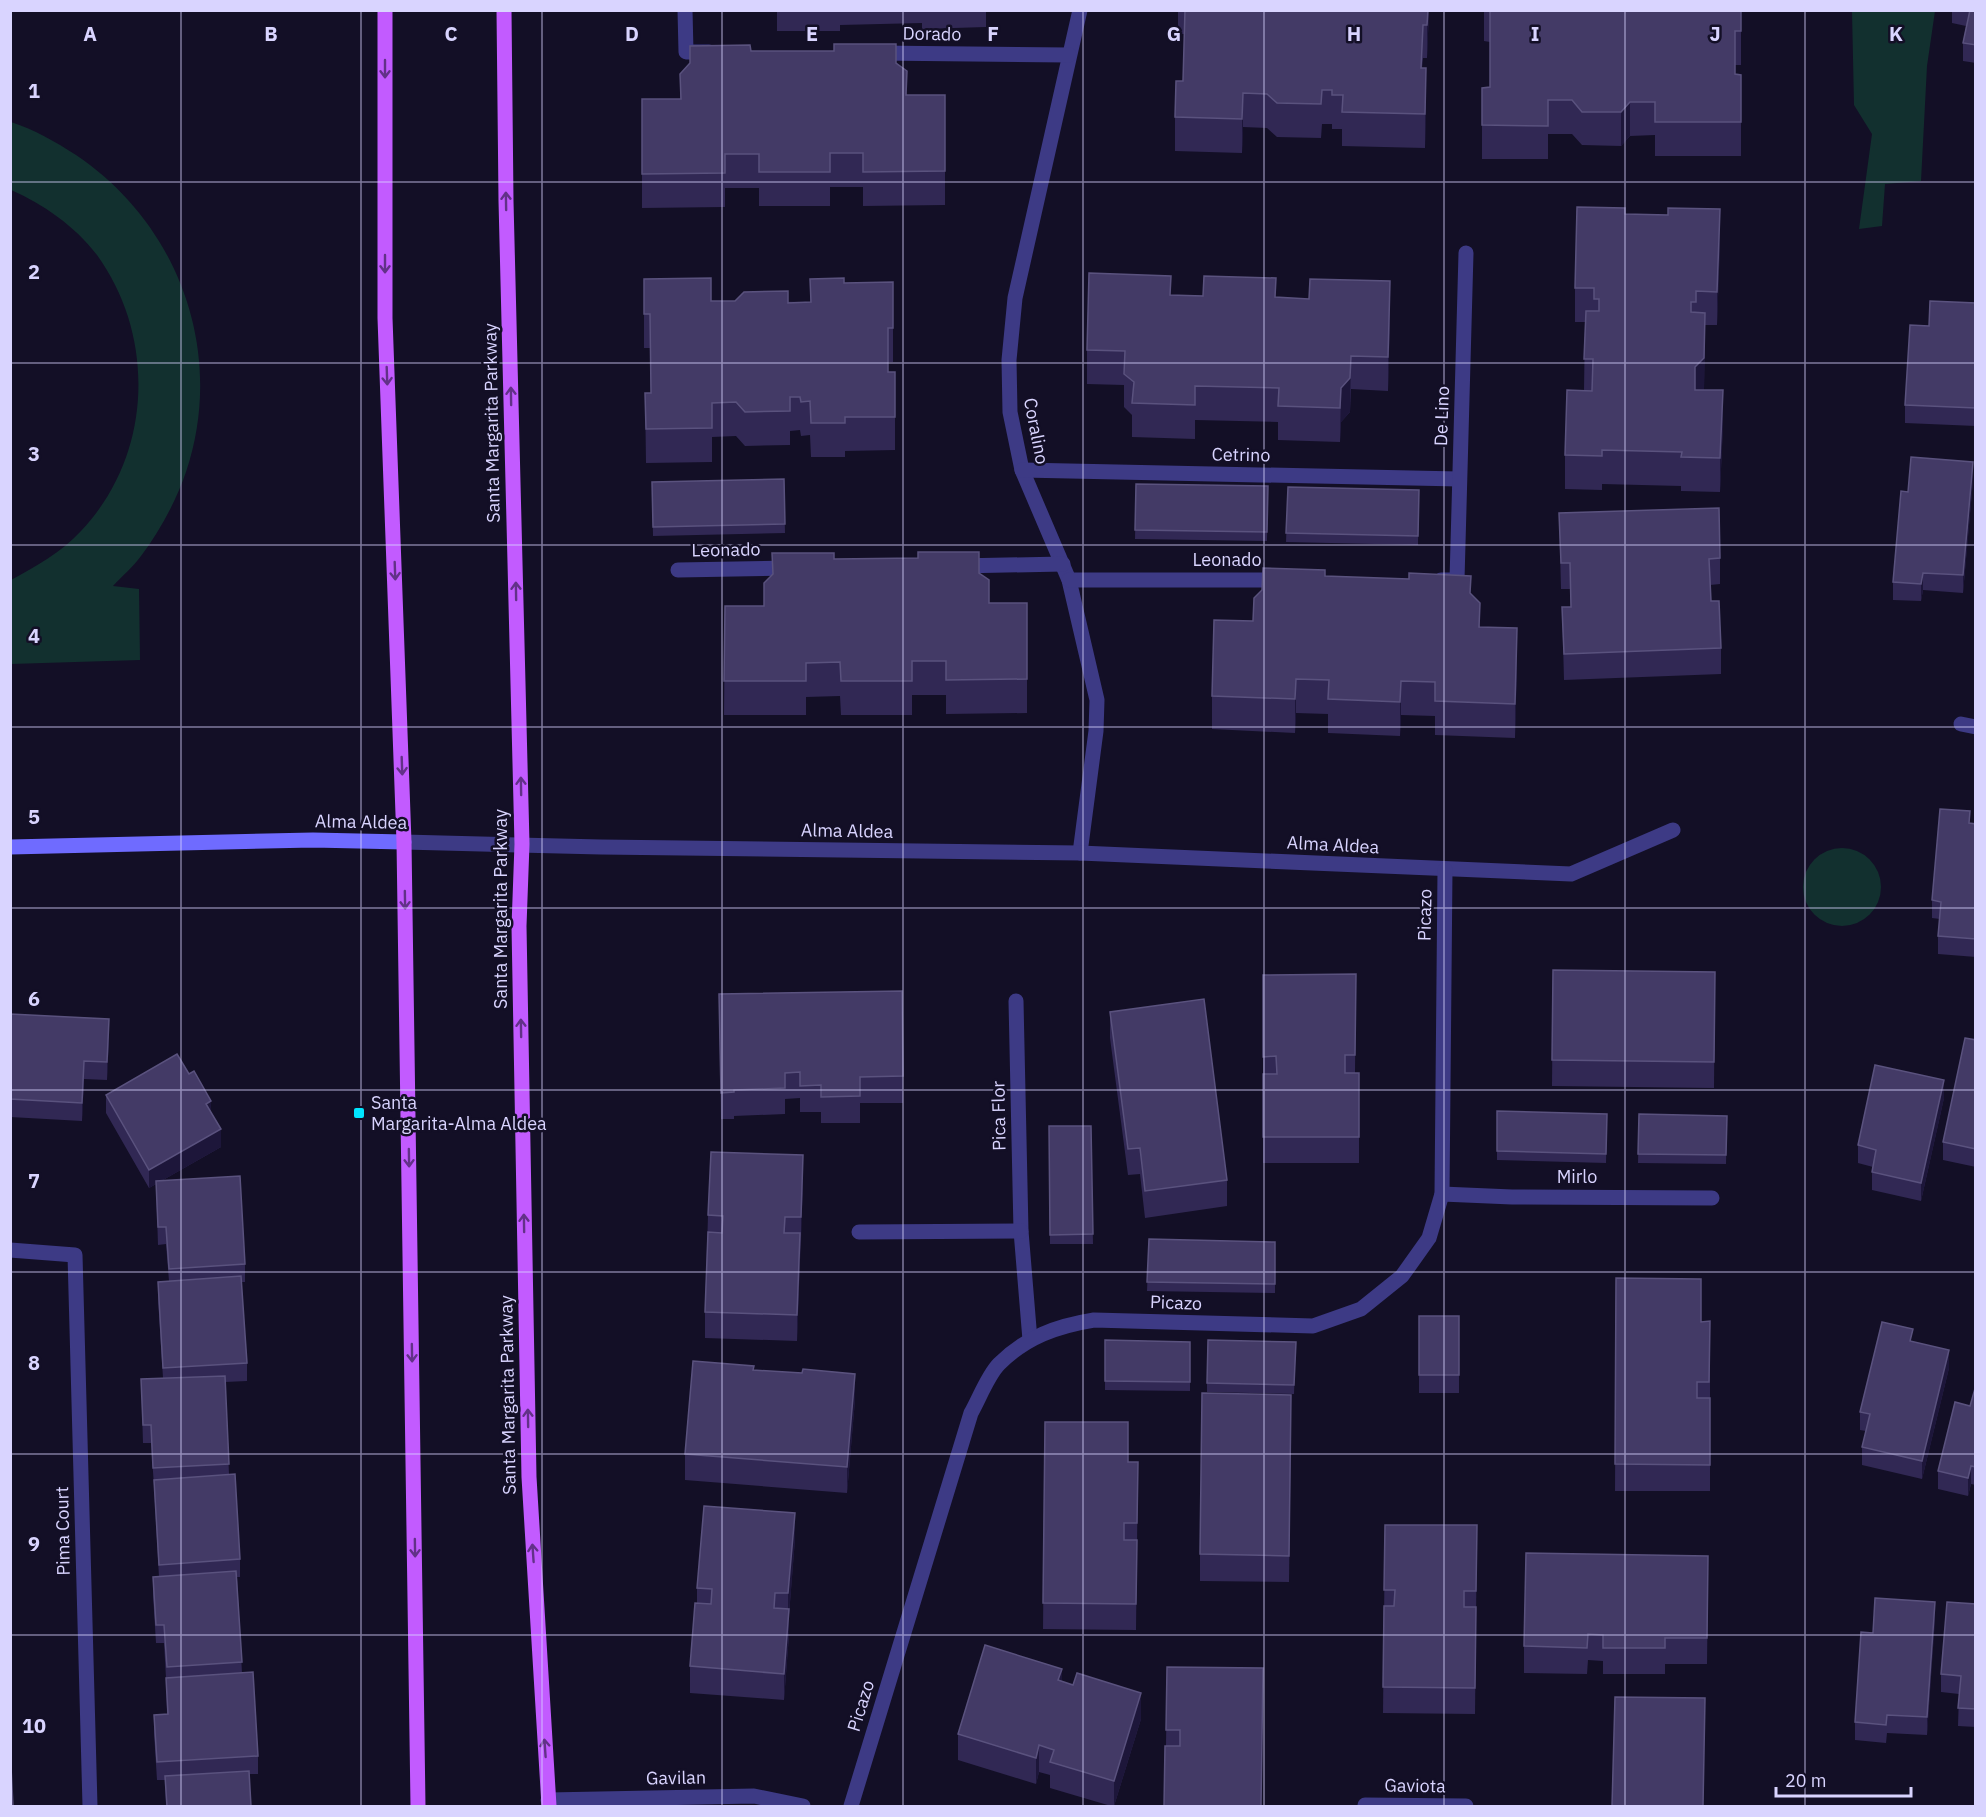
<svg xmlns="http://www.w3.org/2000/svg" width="1986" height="1817" font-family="'IBM Plex Sans',sans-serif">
<rect width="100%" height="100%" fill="#130f26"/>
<g fill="#12302f">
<path d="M1852,11H1935L1927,66L1921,181L1885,184L1882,226L1859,229L1872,134L1854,105Z"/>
<path d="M11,122C33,129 56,142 76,155C179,224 226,353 186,472C176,501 160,531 141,556C133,567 122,576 113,586L139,589L140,660L11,664V580C35,567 62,552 81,531C152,456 157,338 97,255C75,226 43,204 11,190Z"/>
<circle cx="1842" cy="887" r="39"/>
</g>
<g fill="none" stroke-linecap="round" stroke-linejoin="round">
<g stroke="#3d3a85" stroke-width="15">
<path d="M685,10L686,52H709"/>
<path d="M1080,10L1015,298L1009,360L1010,412L1022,470L1069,580L1097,700L1096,731L1080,853"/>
<path d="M877,53L1069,55"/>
<path d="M1022,470L1459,479"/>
<path d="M958,566L1063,564"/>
<path d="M678,570L793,568"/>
<path d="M1069,580H1282"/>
<path d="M1441,580H1457L1466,253"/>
<path d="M1961,724L1976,727"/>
<path d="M404,842L601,847L1080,853L1571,874L1673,830"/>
<path d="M1016,1001L1021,1231L1030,1340"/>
<path d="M1442,1194L1512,1197L1712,1198"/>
<path d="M859,1232L1021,1231"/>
<path d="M10,1250L75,1255L90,1806"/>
<path d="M548,1800L754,1796L803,1806"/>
<path d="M851,1806L971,1413C979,1399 988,1375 999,1364C1026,1337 1057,1326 1094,1320L1313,1326L1361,1309L1402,1276L1429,1238L1442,1194L1445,870"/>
<path d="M1365,1806V1805L1466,1806"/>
</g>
<path stroke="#6f6bff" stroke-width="15" d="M10,847L313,840L404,842"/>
<g stroke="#c25bff" stroke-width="15">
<path d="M385,10V318L404,842L418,1806"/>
<path d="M504,10L506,201L522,844L519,926L529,1477L549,1806"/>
</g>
</g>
<g fill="#312854">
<path d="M777,10H986V27L922,29V23L840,25V31H777Z"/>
<path d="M1178,10H1429L1427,58H1423L1422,68L1426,102L1425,148L1342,146V129H1332V124H1322L1321,138L1277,137L1267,128L1243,127L1242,153L1175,151V117L1183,81L1185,34H1178Z"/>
<path d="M1484,10H1741V65H1735V74L1741,75V156H1655V135L1630,136L1621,146L1582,145L1572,134H1548V159H1482V88L1490,87V42L1484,41Z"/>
<path d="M1952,10H1976V63L1963,61V43L1966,26L1952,23Z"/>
<path d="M751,51L896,63L907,95H945V205L863,206V187H830V206H759V188H725V207L642,208V99H680V74Z"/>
<path d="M1625,214L1720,243L1717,325H1705L1704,390L1723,424L1720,492L1681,491V486L1602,484V490L1565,489V455L1584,390L1585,322H1575V288Z"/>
<path d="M644,279L711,301L810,302V279L844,283L893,328V362H888V372H895V450L845,451V457H811L810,435L801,436L800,430L790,431V445L745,446L736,436L712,437V462L646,463L645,393H651L650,348H644Z"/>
<path d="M1171,295L1276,297L1390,315L1388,391L1351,389L1350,412L1341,422L1340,442L1278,440V422L1195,420V439L1132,437V415L1124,407V385L1087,384V350Z"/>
<path d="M1976,303V426L1905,423V405L1929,326Z"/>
<path d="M784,479L785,533L653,536L652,482Z"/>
<path d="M1973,480L1963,593L1923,590L1921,601L1893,600V582L1908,492Z"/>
<path d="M1136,484L1268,486L1267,541L1135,539Z"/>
<path d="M1288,487L1419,490L1418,545L1286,542Z"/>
<path d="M1559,513L1720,558V584L1710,585L1711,601L1721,648V674L1564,680L1562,607H1571L1570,589H1561Z"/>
<path d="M834,559L979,573L989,603H1027V713L946,714V695H912V715H841L840,696L806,697V715H724L725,606H764Z"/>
<path d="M1325,576L1471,594L1480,627L1517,662L1515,738L1435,735V716L1401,715L1400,736L1328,733V714L1296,713L1295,733L1212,729V696L1253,621Z"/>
<path d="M1970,823L1976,824V957L1938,954V936L1940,919L1932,918V900Z"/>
<path d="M1553,970L1715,972L1714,1088L1552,1086Z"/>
<path d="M1356,974L1355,1073H1359V1163H1263V975Z"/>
<path d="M902,991L903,1103H860V1123H821V1112H800V1098L785,1099V1114L734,1116V1119H721L719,994Z"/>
<path d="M1110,1012L1227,1180V1206L1145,1218L1140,1174L1128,1175L1110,1038Z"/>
<path d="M10,1014L109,1037L107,1080L84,1079L82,1121L10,1117Z"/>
<path d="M1976,1040V1167L1943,1160V1142Z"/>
<path d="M106,1095L211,1113L221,1147L163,1180L245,1264V1282H241L247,1363V1381L225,1382L229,1474L240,1559V1577H237L242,1673L258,1756V1774H249L251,1806H166L165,1780H157L154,1733V1715L167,1714L166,1678L164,1643H156L153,1595V1577H159L154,1486L151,1443H143L141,1379L163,1378L158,1299V1282L169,1281L166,1244L158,1245L156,1184L149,1188L106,1113Z"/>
<path d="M1944,1098L1921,1201L1872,1190V1172L1873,1167L1858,1163V1145Z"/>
<path d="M1497,1111L1607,1114L1606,1163L1497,1160Z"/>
<path d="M1639,1114L1727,1116L1726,1164L1638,1163Z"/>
<path d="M1049,1126H1091L1093,1244H1050Z"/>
<path d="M803,1181L797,1341L705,1338V1312L708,1215Z"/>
<path d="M1149,1239L1275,1242V1293L1147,1291Z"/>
<path d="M1616,1278L1701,1322L1710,1321V1491H1615Z"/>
<rect x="1419" y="1316" width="40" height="77"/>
<path d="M1105,1340L1190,1342V1391L1105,1390Z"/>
<path d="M1296,1342L1294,1394L1207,1392V1383Z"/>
<path d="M1913,1342L1949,1368L1922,1479L1862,1465V1447L1866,1431L1860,1430V1412Z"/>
<path d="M754,1370L802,1373L855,1400L847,1493L685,1480V1454Z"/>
<path d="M1976,1385V1485L1971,1484L1968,1496L1938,1489V1471L1970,1406Z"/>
<path d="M1291,1421L1289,1582L1200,1581V1554Z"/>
<path d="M1045,1422L1128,1462H1138L1136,1630L1043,1629Z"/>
<path d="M1385,1525H1477L1475,1714L1383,1713Z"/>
<path d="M795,1539L789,1615V1635L784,1700L690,1693V1666L697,1603V1588Z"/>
<path d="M1708,1582L1707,1664H1665V1674H1603V1661L1588,1660L1587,1674L1524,1673V1646Z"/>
<path d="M1976,1604V1727L1958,1726L1959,1694L1941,1692V1674Z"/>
<path d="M1935,1619L1927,1735L1887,1733L1886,1743L1855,1740V1722Z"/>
<path d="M1167,1667L1261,1806L1166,1746Z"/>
<path d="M1062,1682L1141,1719L1114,1806H1111L1050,1788V1775L1039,1772L1036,1784L958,1760V1734Z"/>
</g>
<g fill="#1d163a">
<path d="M1428,10H1429L1427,58V25Z"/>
<path d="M1426,68V102L1425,148V114Z"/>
<path d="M1243,93V127L1242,153V119Z"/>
<path d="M1630,102V136L1621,146V112Z"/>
<path d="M1720,209V243L1717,325V292Z"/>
<path d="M1390,281V315L1388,391V357Z"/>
<path d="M1705,313L1704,391L1695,401V367Z"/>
<path d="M1351,356L1350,412L1341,422L1340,442L1341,388Z"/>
<path d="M1723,390V424L1720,492V458Z"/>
<path d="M1973,462V480L1963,593V575Z"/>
<path d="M1923,573V590L1921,601V584Z"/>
<path d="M1517,628V662L1515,738V704Z"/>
<path d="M1296,679V713L1295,733V699Z"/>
<path d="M1401,681V715L1400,736V702Z"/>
<path d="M109,1019V1037L107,1080V1062Z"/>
<path d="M84,1061V1079L82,1121V1103Z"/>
<path d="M1944,1080V1098L1921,1201V1183Z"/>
<path d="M211,1101V1119L206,1104Z"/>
<path d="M221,1129V1147L149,1188V1170Z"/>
<path d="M803,1155V1181L801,1244V1217Z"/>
<path d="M800,1233V1259L797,1341V1315Z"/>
<path d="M1949,1350V1368L1922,1479V1461Z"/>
<path d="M855,1374V1400L847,1493V1467Z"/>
<path d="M1971,1466V1484L1968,1496V1478Z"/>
<path d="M795,1513V1539L789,1615V1635L784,1700V1674L788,1614V1593Z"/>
<path d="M1935,1602V1619L1927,1735V1717Z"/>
<path d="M1062,1669V1695L1058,1680Z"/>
<path d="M1141,1693V1719L1114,1806V1781Z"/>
<path d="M1039,1745V1772L1036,1784V1758Z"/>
</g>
<g fill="#433a66" stroke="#5a527e" stroke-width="1.5">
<path d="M1185,10H1428L1427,25H1423L1421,68H1426L1425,114L1342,112L1343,95H1332V90H1322L1321,104L1277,103L1267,94L1243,93L1242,119L1175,117L1176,81H1183Z"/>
<path d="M1490,10H1741V31H1735V74L1741,75V122H1655V102H1630L1621,112H1582L1572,100H1548V126L1482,125V88L1490,87Z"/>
<path d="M1970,10H1976V45L1963,43Z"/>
<path d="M834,44H896V63L907,71L906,95H945V171L863,172V153H830V172H759V154H725V173L642,174V99H681L680,74L690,63V46L750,45L751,51H834Z"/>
<path d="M1577,207L1625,208V214L1668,215V208L1720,209L1717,292L1696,291V302H1691V312L1705,313L1704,358L1695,367V390H1723L1720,458L1681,457L1682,452L1602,450V456L1565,455L1567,390L1592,391L1593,359H1584L1586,311H1599V299H1594V288H1575Z"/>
<path d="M1089,273L1171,276L1170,295L1203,296L1204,276L1276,278L1275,297L1309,299L1310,279L1390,281L1388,357L1351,356L1350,378L1341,388L1340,408L1278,406L1279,388L1195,386V405L1132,403L1134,382L1124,374L1125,351L1087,350Z"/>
<path d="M711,278V301H735L744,292L788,291V303L811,302L810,279L844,278V283L893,282V328H888V372H895V417H845V423H811L810,401L801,402L800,397H790V411L745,412L736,402L712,403V428L646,429L645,393H651L650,314H644V279Z"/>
<path d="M1930,301L1976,303V408L1905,405L1910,325L1929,326Z"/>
<path d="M1911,457L1973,462L1963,575L1923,573L1921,584L1893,582L1901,491L1908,492Z"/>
<path d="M784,479L785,524L653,527L652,482Z"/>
<path d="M1136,484L1268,486L1267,532L1135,530Z"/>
<path d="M1288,487L1419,490L1418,536L1286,533Z"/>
<path d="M1719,508L1720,558L1709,559L1711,601H1719L1721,648L1564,654L1562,607H1571L1570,563H1561L1559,513Z"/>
<path d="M918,552H979V573L989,580V603H1027V679L946,680V661H912V681H841L840,662L806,663V681H724L725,606H764V583L773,574L772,553H834V559L918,558Z"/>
<path d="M1263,568L1325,570V576L1409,579V573L1471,576L1470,593L1480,603L1479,627L1517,628L1515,704L1435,701V682L1401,681L1400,702L1328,699L1329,680L1296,679L1295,699L1212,696L1214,620L1253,621L1254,598L1262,590Z"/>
<path d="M1940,809L1970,811L1969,823L1976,824V939L1938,936L1941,902L1932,900Z"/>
<path d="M1553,970L1715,972L1714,1062L1552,1060Z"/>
<path d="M1356,974L1355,1055H1345V1073H1359V1137H1263V1074H1277L1276,1056L1263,1057V975Z"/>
<path d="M902,991L903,1076L860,1077V1096L821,1097V1085L800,1086V1072L785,1073V1088L734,1090V1092L721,1093L719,994Z"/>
<path d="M1204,999L1227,1180L1145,1191L1140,1148L1128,1149L1110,1012Z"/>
<path d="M10,1014L109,1019L107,1062L84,1061L82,1103L10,1099Z"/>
<path d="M1965,1038L1976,1040V1149L1943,1142Z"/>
<path d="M177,1054L189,1074L194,1071L211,1101L206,1104L221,1129L149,1170L106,1095Z"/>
<path d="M1875,1065L1944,1080L1921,1183L1872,1172L1876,1150L1858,1145Z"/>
<path d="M1497,1111L1607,1114L1606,1154L1497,1151Z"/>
<path d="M1639,1114L1727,1116L1726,1155L1638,1154Z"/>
<path d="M1049,1126H1091L1093,1234L1050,1235Z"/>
<path d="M711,1152L803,1155L801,1217H785L784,1233H800L797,1315L705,1312L708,1232L722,1233L723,1216L708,1215Z"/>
<path d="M240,1176L245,1264L169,1269L166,1227H158L156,1181Z"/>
<path d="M1149,1239L1275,1242V1284L1147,1282Z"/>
<path d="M241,1276L247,1363L163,1368L158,1282Z"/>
<path d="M1616,1278L1701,1279V1322L1710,1321L1709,1382H1697V1398H1710V1465L1615,1464Z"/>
<rect x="1419" y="1316" width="40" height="59"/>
<path d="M1882,1322L1913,1329L1910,1341L1949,1350L1922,1461L1862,1447L1870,1414L1860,1412Z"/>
<path d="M1105,1340L1190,1342V1382L1105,1381Z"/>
<path d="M1208,1340L1296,1342L1294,1385L1207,1383Z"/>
<path d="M693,1361L754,1366L753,1370L802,1373L803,1369L855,1374L847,1467L685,1454Z"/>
<path d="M225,1376L229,1464L153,1468L151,1425H143L141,1379Z"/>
<path d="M1976,1385V1467L1971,1466L1968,1478L1938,1471L1955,1402L1970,1406Z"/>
<path d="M1202,1393L1291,1395L1289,1556L1200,1554Z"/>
<path d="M1045,1422H1128V1462H1138L1137,1523H1124V1540H1137L1136,1604L1043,1603Z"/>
<path d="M235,1474L240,1559L159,1565L154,1480Z"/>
<path d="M704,1506L795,1513L788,1593H775L774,1608L789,1609L784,1674L690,1666L695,1603L711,1604L712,1589L697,1588Z"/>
<path d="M1385,1525H1477L1476,1591H1464V1607H1476L1475,1688L1383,1687L1384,1606H1394L1395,1590H1384Z"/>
<path d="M1526,1553L1708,1556L1707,1638H1665V1648H1603V1635L1588,1634L1587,1648L1524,1646Z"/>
<path d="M236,1571L242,1662L167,1667L164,1625H156L153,1577Z"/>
<path d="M1875,1598L1935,1602L1927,1717L1887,1715L1886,1725L1855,1722L1861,1632L1873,1633Z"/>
<path d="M1947,1602L1976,1604V1709L1958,1708L1961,1676L1941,1674Z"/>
<path d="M985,1645L1062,1669L1058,1680L1073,1685L1077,1673L1141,1693L1114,1781L1050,1762L1054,1750L1039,1745L1036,1758L958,1734Z"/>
<path d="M1167,1667L1263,1668L1261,1806H1164L1165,1746H1180V1730H1166Z"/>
<path d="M253,1672L258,1756L157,1762L154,1715L168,1714L166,1678Z"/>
<path d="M1615,1697L1705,1698L1703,1806H1612Z"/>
<path d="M10,1767H11L13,1806H10Z"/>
<path d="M249,1771L251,1806H167L165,1776Z"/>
</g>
<defs><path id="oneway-shaft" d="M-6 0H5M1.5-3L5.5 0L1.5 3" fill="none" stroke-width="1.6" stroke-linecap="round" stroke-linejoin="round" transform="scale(1.5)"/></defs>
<g stroke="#623188">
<use href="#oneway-shaft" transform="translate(385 69) rotate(90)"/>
<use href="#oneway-shaft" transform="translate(506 201) rotate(-91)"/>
<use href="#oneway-shaft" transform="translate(385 264) rotate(90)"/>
<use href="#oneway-shaft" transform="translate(387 376) rotate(88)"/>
<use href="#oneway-shaft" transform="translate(511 396) rotate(-91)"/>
<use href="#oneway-shaft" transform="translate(395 571) rotate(88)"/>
<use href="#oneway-shaft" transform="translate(516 591) rotate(-91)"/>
<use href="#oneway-shaft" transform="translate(402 766) rotate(88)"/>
<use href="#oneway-shaft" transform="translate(521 786) rotate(-91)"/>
<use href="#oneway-shaft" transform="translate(405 900) rotate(89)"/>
<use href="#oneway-shaft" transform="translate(521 1028) rotate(-91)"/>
<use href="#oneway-shaft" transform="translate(409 1158) rotate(89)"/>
<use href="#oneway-shaft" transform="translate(524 1223) rotate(-91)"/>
<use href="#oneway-shaft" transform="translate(412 1353) rotate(89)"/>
<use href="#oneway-shaft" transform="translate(528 1418) rotate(-91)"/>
<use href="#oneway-shaft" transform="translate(415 1548) rotate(89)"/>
<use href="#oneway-shaft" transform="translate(533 1553) rotate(-94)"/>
<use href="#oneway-shaft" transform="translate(545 1748) rotate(-94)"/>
</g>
<path fill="none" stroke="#d9d4ff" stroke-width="1.5" stroke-opacity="0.55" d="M181,10V1806M361,10V1806M542,10V1806M722,10V1806M903,10V1806M1083,10V1806M1264,10V1806M1444,10V1806M1625,10V1806M1805,10V1806M10,182H1976M10,363H1976M10,545H1976M10,727H1976M10,908H1976M10,1090H1976M10,1272H1976M10,1454H1976M10,1635H1976"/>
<rect fill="#00e5ff" stroke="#130f26" stroke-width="2" x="353" y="1107" width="12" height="12" rx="3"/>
<g text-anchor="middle" stroke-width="5" stroke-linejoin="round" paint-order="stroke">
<g font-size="18" fill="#d9d4ff" stroke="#130f26">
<text transform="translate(932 34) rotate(1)" y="6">Dorado</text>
<text transform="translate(1442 416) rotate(-88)" y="6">De Lino</text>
<text transform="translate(492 423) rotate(-91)" y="6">Santa Margarita Parkway</text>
<text transform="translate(1036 431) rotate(79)" y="6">Coralino</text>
<text transform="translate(1241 455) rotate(1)" y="6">Cetrino</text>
<text transform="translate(726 550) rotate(-1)" y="6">Leonado</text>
<text x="1227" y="566">Leonado</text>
<text transform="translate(361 822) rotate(1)" y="6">Alma Aldea</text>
<text transform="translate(847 831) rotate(1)" y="6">Alma Aldea</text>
<text transform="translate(1333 845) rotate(3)" y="6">Alma Aldea</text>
<text transform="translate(501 909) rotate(-90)" y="6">Santa Margarita Parkway</text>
<text transform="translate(1425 915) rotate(-89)" y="6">Picazo</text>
<text transform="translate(999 1116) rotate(-91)" y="6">Pica Flor</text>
<text x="1577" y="1183">Mirlo</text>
<text transform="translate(1176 1303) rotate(2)" y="6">Picazo</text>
<text transform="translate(508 1395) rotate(-91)" y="6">Santa Margarita Parkway</text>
<text transform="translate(63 1531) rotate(-91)" y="6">Pima Court</text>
<text transform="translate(861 1706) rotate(-73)" y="6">Picazo</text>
<text transform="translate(676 1778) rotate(-1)" y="6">Gavilan</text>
<text transform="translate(1415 1786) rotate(1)" y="6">Gaviota</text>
</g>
<g font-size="18" fill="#d9d4ff" stroke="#130f26" text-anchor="start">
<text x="371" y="1109">Santa<tspan x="371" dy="21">Margarita-Alma Aldea</tspan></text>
</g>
</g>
<g font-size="20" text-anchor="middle" font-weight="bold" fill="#d9d4ff" stroke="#130f26" stroke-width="5" stroke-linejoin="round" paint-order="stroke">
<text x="90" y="41">A</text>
<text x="271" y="41">B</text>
<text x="451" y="41">C</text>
<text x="632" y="41">D</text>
<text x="812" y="41">E</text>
<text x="993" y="41">F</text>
<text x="1174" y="41">G</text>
<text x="1354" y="41">H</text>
<text x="1535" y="41">I</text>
<text x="1715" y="41">J</text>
<text x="1896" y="41">K</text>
<text x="34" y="98">1</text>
<text x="34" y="279">2</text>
<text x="34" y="461">3</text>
<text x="34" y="643">4</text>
<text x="34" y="824">5</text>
<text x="34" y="1006">6</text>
<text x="34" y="1188">7</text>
<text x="34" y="1370">8</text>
<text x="34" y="1551">9</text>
<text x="34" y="1733">10</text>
</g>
<rect width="1986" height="1817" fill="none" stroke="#d9d4ff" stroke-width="24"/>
<path d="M1776 1787v9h135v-9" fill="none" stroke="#d9d4ff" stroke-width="3"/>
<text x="1785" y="1787" font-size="18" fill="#d9d4ff" stroke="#130f26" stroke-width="4.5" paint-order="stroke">20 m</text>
</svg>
